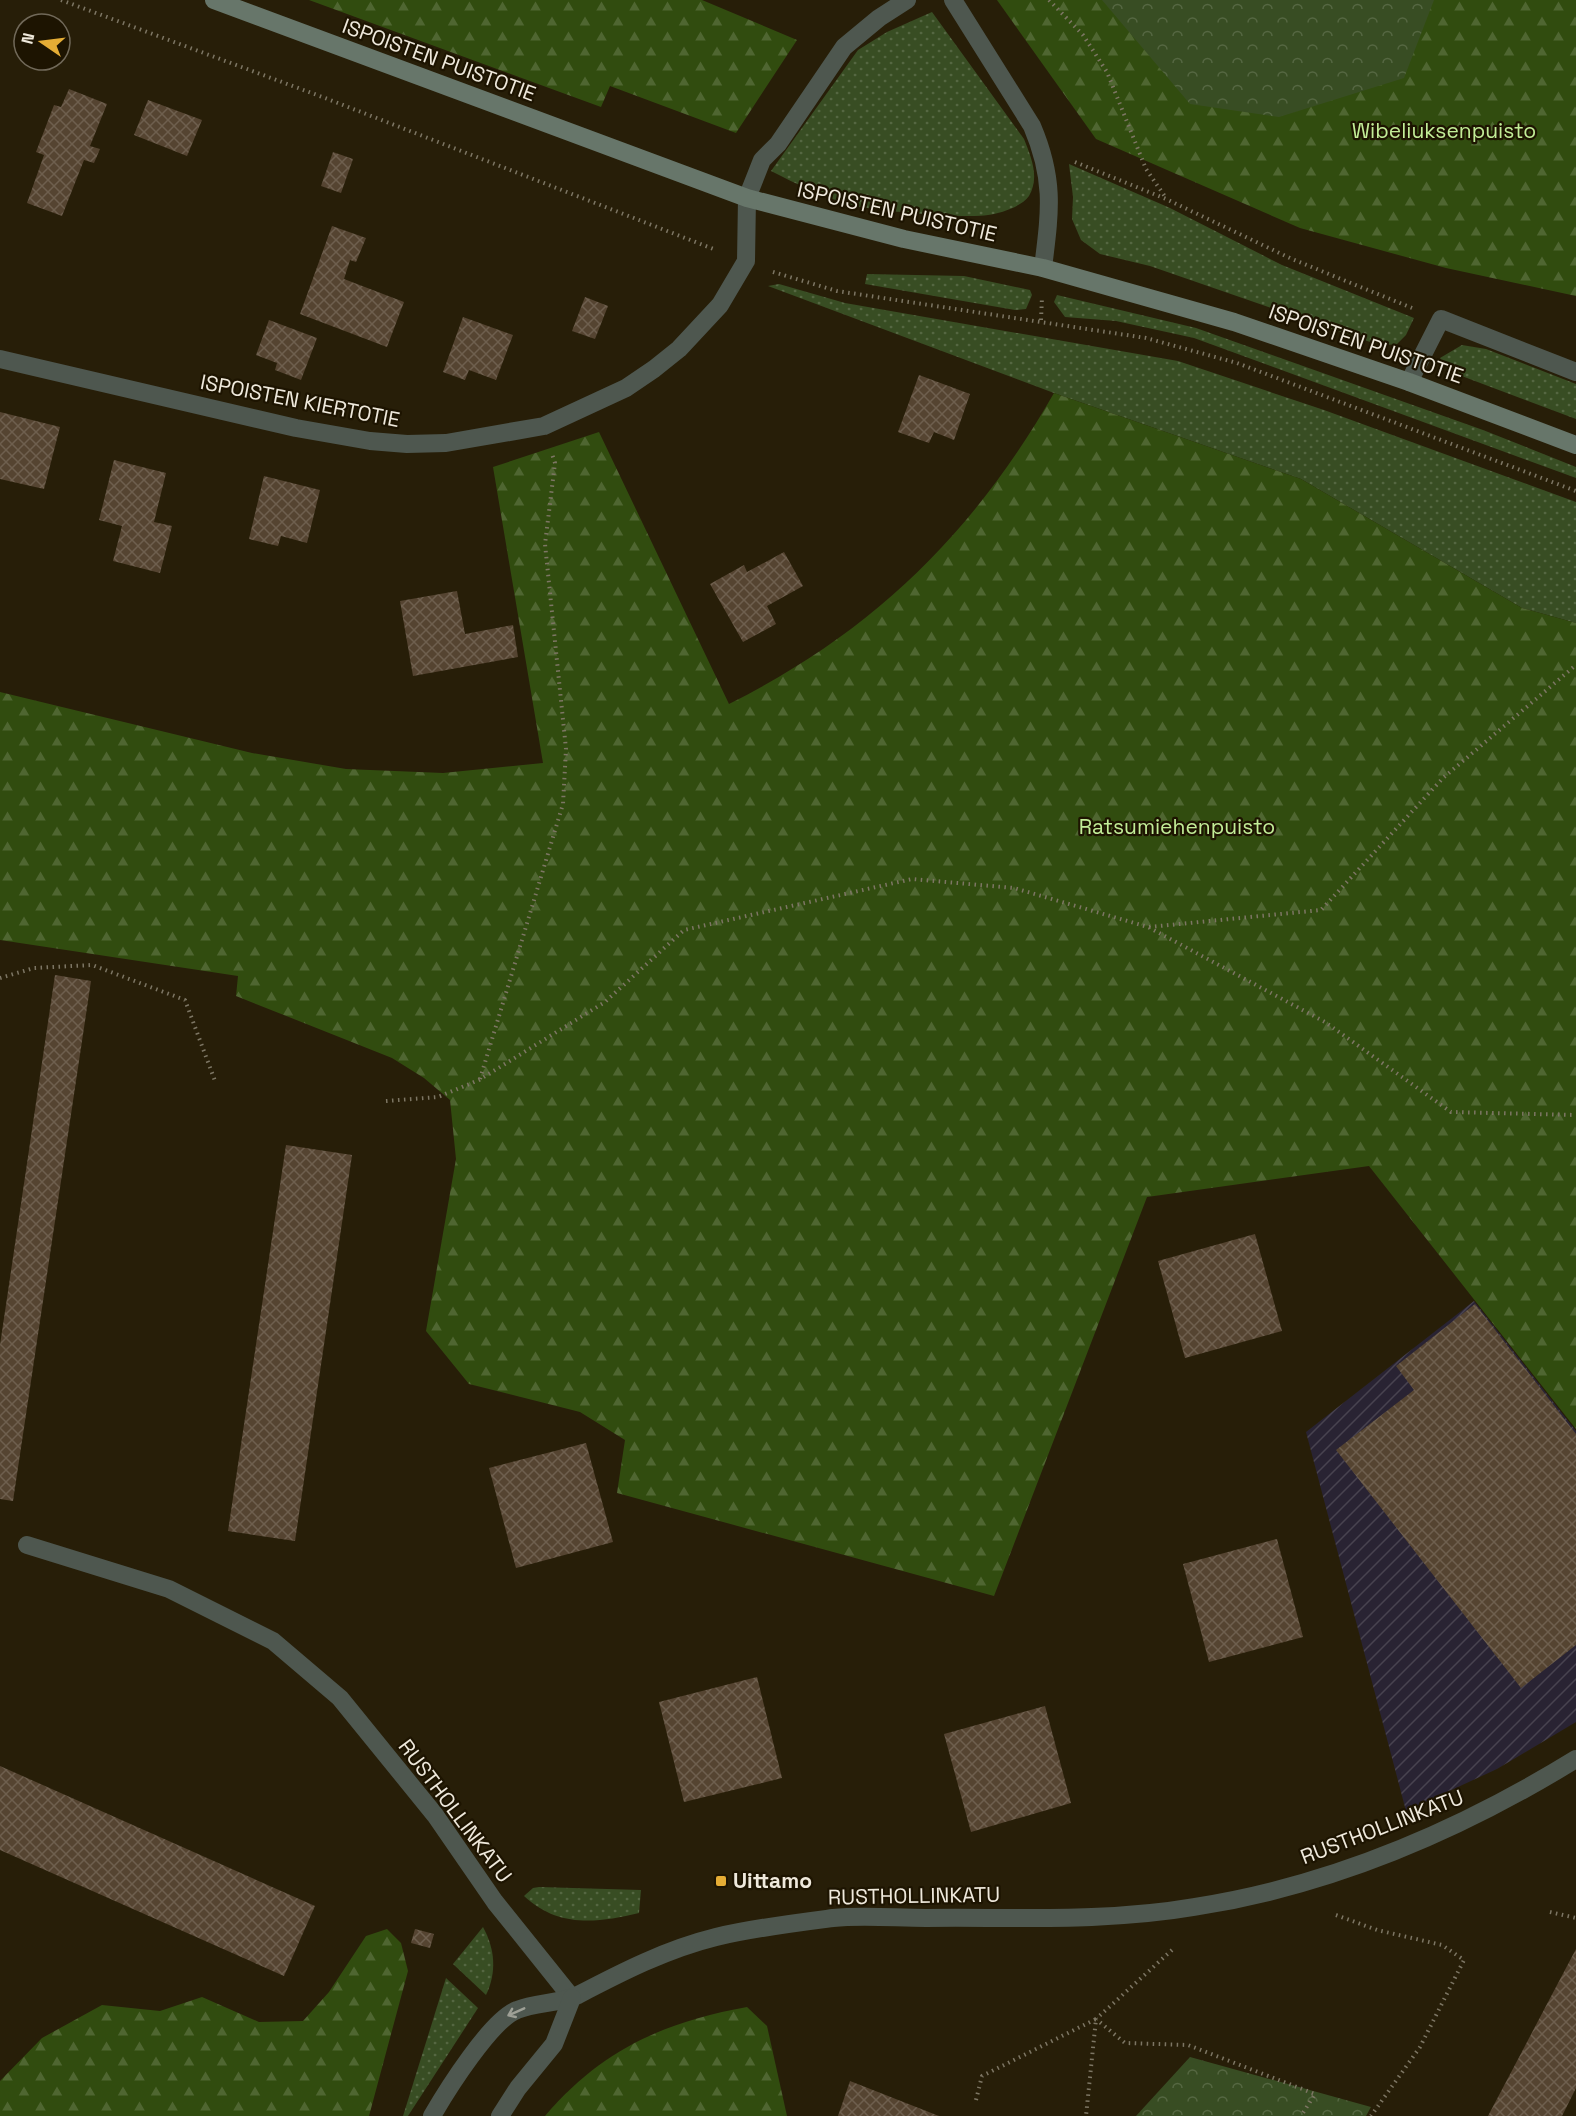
<svg xmlns="http://www.w3.org/2000/svg" width="1576" height="2116" font-family="'Space Grotesk',sans-serif">
<defs>
<pattern id="industrial-furrows" width="10" height="10" patternUnits="userSpaceOnUse" patternTransform="scale(1.5)"><rect width="10" height="10" fill="#292333"/><path d="M-1 1l2-2M0 10L10 0M9 11l2-2" fill="none" stroke="#484350"/></pattern>
<pattern id="grass-dots" width="8" height="8" patternUnits="userSpaceOnUse" patternTransform="scale(1.5)"><rect width="8" height="8" fill="#384d23"/><path d="M2 2h.1M6 6h.1" fill="none" stroke="#556742" stroke-width="1.8" stroke-linecap="round"/></pattern>
<pattern id="forest-firs" width="22" height="20" patternUnits="userSpaceOnUse" patternTransform="scale(1.5)"><rect width="22" height="20" fill="#314c0f"/><path d="M5 1l3.5 6h-7zM16 11l3.5 6h-7z" fill="#4f6631"/></pattern>
<pattern id="park-crowns" width="20" height="18" patternUnits="userSpaceOnUse" patternTransform="scale(1.5)"><rect width="20" height="18" fill="#384d23"/><path d="M2 6a3 3 0 1 1 6 0M12 15a3 3 0 1 1 6 0" fill="none" stroke="#556742"/></pattern>
<pattern id="building-cross-hatch" width="8" height="8" patternUnits="userSpaceOnUse" patternTransform="scale(1.5)"><rect width="8" height="8" fill="#554431"/><path d="M0 0l8 8M0 8l8-8" fill="none" stroke="#6e5f4e"/></pattern>
</defs>
<rect width="100%" height="100%" fill="#271e08"/>
<path fill="url(#industrial-furrows)" d="M1474,1301L1576,1431V1722L1497,1769L1406,1811L1306,1432Z"/>
<g fill="url(#grass-dots)">
<path d="M932,12L1024,139C1031,157 1040,177 1029,196C1021,207 1001,213 988,215C965,219 874,211 851,205C824,197 796,184 771,171L858,50L887,32Z"/>
<path d="M1069,164L1170,208L1282,265L1414,318L1406,335L1396,345L1373,343L1150,266L1100,254L1081,240L1072,219L1073,197Z"/>
<path d="M867,274L964,276L1030,290L1032,295L1026,309L1015,310L865,284Z"/>
<path d="M779,284L845,303L1178,361L1324,410L1576,502V623L1522,608L1301,479L1054,393L768,286Z"/>
<path d="M1057,295L1196,328L1483,430L1576,467V478L1194,338L1116,321L1065,317L1054,302Z"/>
<path d="M1462,345L1486,349L1576,384V419L1459,375L1446,367L1440,358Z"/>
<path d="M539,1887L641,1890L639,1913C597,1923 558,1928 524,1896L533,1888Z"/>
<path d="M483,1927C495,1949 497,1972 486,1995L453,1964Z"/>
<path d="M446,1978L478,2008L408,2116H403Z"/>
</g>
<g fill="url(#forest-firs)">
<path d="M309,0H702L797,40L736,133L610,86L601,107Z"/>
<path d="M997,0H1576V296L1446,268L1300,228L1096,139Z"/>
<path d="M1054,393L1301,479L1522,608L1576,623V1429L1369,1166L1147,1197L994,1596L617,1493L625,1440L580,1412L469,1384L426,1331L456,1159L450,1100L424,1078L392,1058L236,996L238,976L0,940V692L252,753L346,769L443,773L543,763L493,467L599,432L729,704C874,631 973,534 1054,393Z"/>
<path d="M387,1929L401,1943L408,1971L369,2116H0V2081L42,2038L102,2005L160,2011L202,1997L259,2022L303,2021L329,1992L366,1936Z"/>
<path d="M747,2007L767,2026L787,2116H545C601,2050 664,2022 747,2007Z"/>
</g>
<g fill="url(#park-crowns)">
<path d="M1102,0H1434L1404,78L1279,117L1190,104Z"/>
<path d="M1190,2057L1371,2107L1366,2116H1136Z"/>
</g>
<g fill="url(#building-cross-hatch)">
<path d="M69,89L107,104L90,146L100,149L94,163L84,160L62,216L27,203L44,155L36,152L54,105L61,107Z"/>
<path d="M148,100L202,120L187,156L134,135Z"/>
<path d="M333,152L353,159L341,193L321,186Z"/>
<path d="M332,226L366,238L356,262L350,260L344,279L404,302L387,347L300,314Z"/>
<path d="M585,297L608,306L595,339L572,331Z"/>
<path d="M463,317L513,335L496,380L469,370L465,380L443,372Z"/>
<path d="M269,320L317,338L301,380L275,370L277,363L256,355Z"/>
<path d="M919,375L970,394L954,440L934,432L929,443L898,432Z"/>
<path d="M0,412L60,427L44,489L0,479Z"/>
<path d="M114,460L166,473L154,522L172,526L160,573L113,561L122,526L99,520Z"/>
<path d="M264,476L320,490L307,543L281,536L278,546L249,539Z"/>
<path d="M784,552L803,586L767,606L776,624L743,642L710,584L744,565L747,572Z"/>
<path d="M457,591L465,634L513,625L518,657L413,676L400,601Z"/>
<path d="M55,975L91,981L13,1501L0,1499V1345Z"/>
<path d="M286,1145L352,1155L295,1541L228,1531Z"/>
<path d="M1255,1234L1282,1331L1185,1358L1158,1261Z"/>
<path d="M1475,1304L1576,1434V1645L1521,1688L1336,1450L1414,1390L1396,1366Z"/>
<path d="M586,1443L613,1542L516,1568L489,1468Z"/>
<path d="M1277,1539L1303,1637L1209,1662L1183,1564Z"/>
<path d="M757,1677L782,1778L684,1802L659,1702Z"/>
<path d="M1045,1706L1071,1803L971,1832L944,1734Z"/>
<path d="M0,1766L315,1906L284,1976L0,1850Z"/>
<path d="M415,1929L434,1934L430,1948L411,1943Z"/>
<path d="M1576,1949V2088L1562,2116H1488Z"/>
<path d="M850,2081L939,2116H838Z"/>
</g>
<g fill="none" stroke-linecap="round" stroke-linejoin="round">
<g stroke="#7d7664" stroke-width="4" stroke-dasharray="1.5 4.5" stroke-linecap="butt">
<path d="M61,0L325,98L716,250"/>
<path d="M1049,0L1083,35L1107,72L1146,169L1166,198"/>
<path d="M1075,162L1166,199L1292,259L1412,308"/>
<path d="M773,272L837,291L1146,338L1237,363L1576,491"/>
<path d="M1041,320L1042,297"/>
<path d="M1149,927L1321,910L1443,778L1576,665"/>
<path d="M0,978L34,968L92,965L185,1000L215,1081"/>
<path d="M480,1079L563,804L566,749L545,544L555,463L552,454"/>
<path d="M386,1101L438,1097L479,1080L605,1002L684,930L912,879L1014,888L1148,927L1325,1022L1451,1112L1576,1115"/>
<path d="M1550,1912L1576,1918"/>
<path d="M1336,1915L1377,1930L1442,1945L1464,1960L1420,2047L1371,2116"/>
<path d="M1172,1950L1096,2019L1125,2043L1188,2045L1315,2094L1301,2116"/>
<path d="M976,2100L982,2076L1096,2019L1086,2116"/>
</g>
<path stroke="#4e574f" stroke-width="18" d="M1409,382L1441,319L1576,372"/>
<g stroke="#4e574f" stroke-width="18">
<path d="M953,0L1032,126C1055,180 1050,211 1043,268"/>
<path d="M0,359L296,428L370,441L407,444L446,443L544,426L626,388L654,369L679,349L720,305L746,261L747,198L762,160L778,144L844,47L879,18L907,0"/>
<path d="M27,1545L169,1589L273,1641L340,1698L435,1815L495,1902L572,1998"/>
<path d="M432,2116C447,2090 491,2020 517,2010C536,2002 559,2004 578,1995C622,1972 667,1949 716,1937C753,1928 794,1923 833,1918C863,1915 896,1918 926,1918C1015,1917 1107,1922 1194,1907C1330,1886 1459,1831 1576,1759"/>
<path d="M500,2116L518,2088L554,2044L572,1998"/>
</g>
<path stroke="#67766a" stroke-width="18" d="M214,0L747,198L904,239L1043,268L1234,322L1409,382L1576,445"/>
</g>
<defs><path id="oneway-shaft" d="M-6 0H5M1.5-3L5.5 0L1.5 3" fill="none" stroke-width="1.6" stroke-linecap="round" stroke-linejoin="round" transform="scale(1.5)"/></defs>
<use stroke="#9ea096" href="#oneway-shaft" transform="translate(516 2012) rotate(156)"/>
<rect fill="#e5ad35" stroke="#1d1401" stroke-width="2" x="715" y="1875" width="12" height="12" rx="3"/>
<g text-anchor="middle" stroke-width="4.5" stroke-linejoin="round" paint-order="stroke">
<g font-size="21" fill="#efe9dc" stroke="#1d1401">
<text transform="translate(439 60) rotate(20)" y="7">ISPOISTEN PUISTOTIE</text>
<text transform="translate(897 212) rotate(13)" y="7">ISPOISTEN PUISTOTIE</text>
<text transform="translate(1366 344) rotate(19)" y="7">ISPOISTEN PUISTOTIE</text>
<text transform="translate(300 401) rotate(11)" y="7">ISPOISTEN KIERTOTIE</text>
<text transform="translate(455 1811) rotate(53)" y="7">RUSTHOLLINKATU</text>
<text transform="translate(1382 1827) rotate(-21)" y="7">RUSTHOLLINKATU</text>
<text transform="translate(914 1896) rotate(-1)" y="7">RUSTHOLLINKATU</text>
</g>
<g font-size="21" fill="#c2ed97" stroke="#1d1401">
<text x="1444" y="138">Wibeliuksenpuisto</text>
<text x="1177" y="834">Ratsumiehenpuisto</text>
</g>
<g font-size="21" font-weight="bold" fill="#efe9dc" stroke="#1d1401" text-anchor="start">
<text x="733" y="1888">Uittamo</text>
</g>
</g>
<g transform="translate(42 42) rotate(284)"><circle r="28" fill="#1d1401" stroke="#716959" stroke-width="1.5"/>
<path d="M0-4.5L10 22L0 15L-10 22Z" fill="#e5ad35"/>
<text y="-9" font-size="16" font-weight="bold" text-anchor="middle" fill="#efe9dc">N</text>
</g>
</svg>
